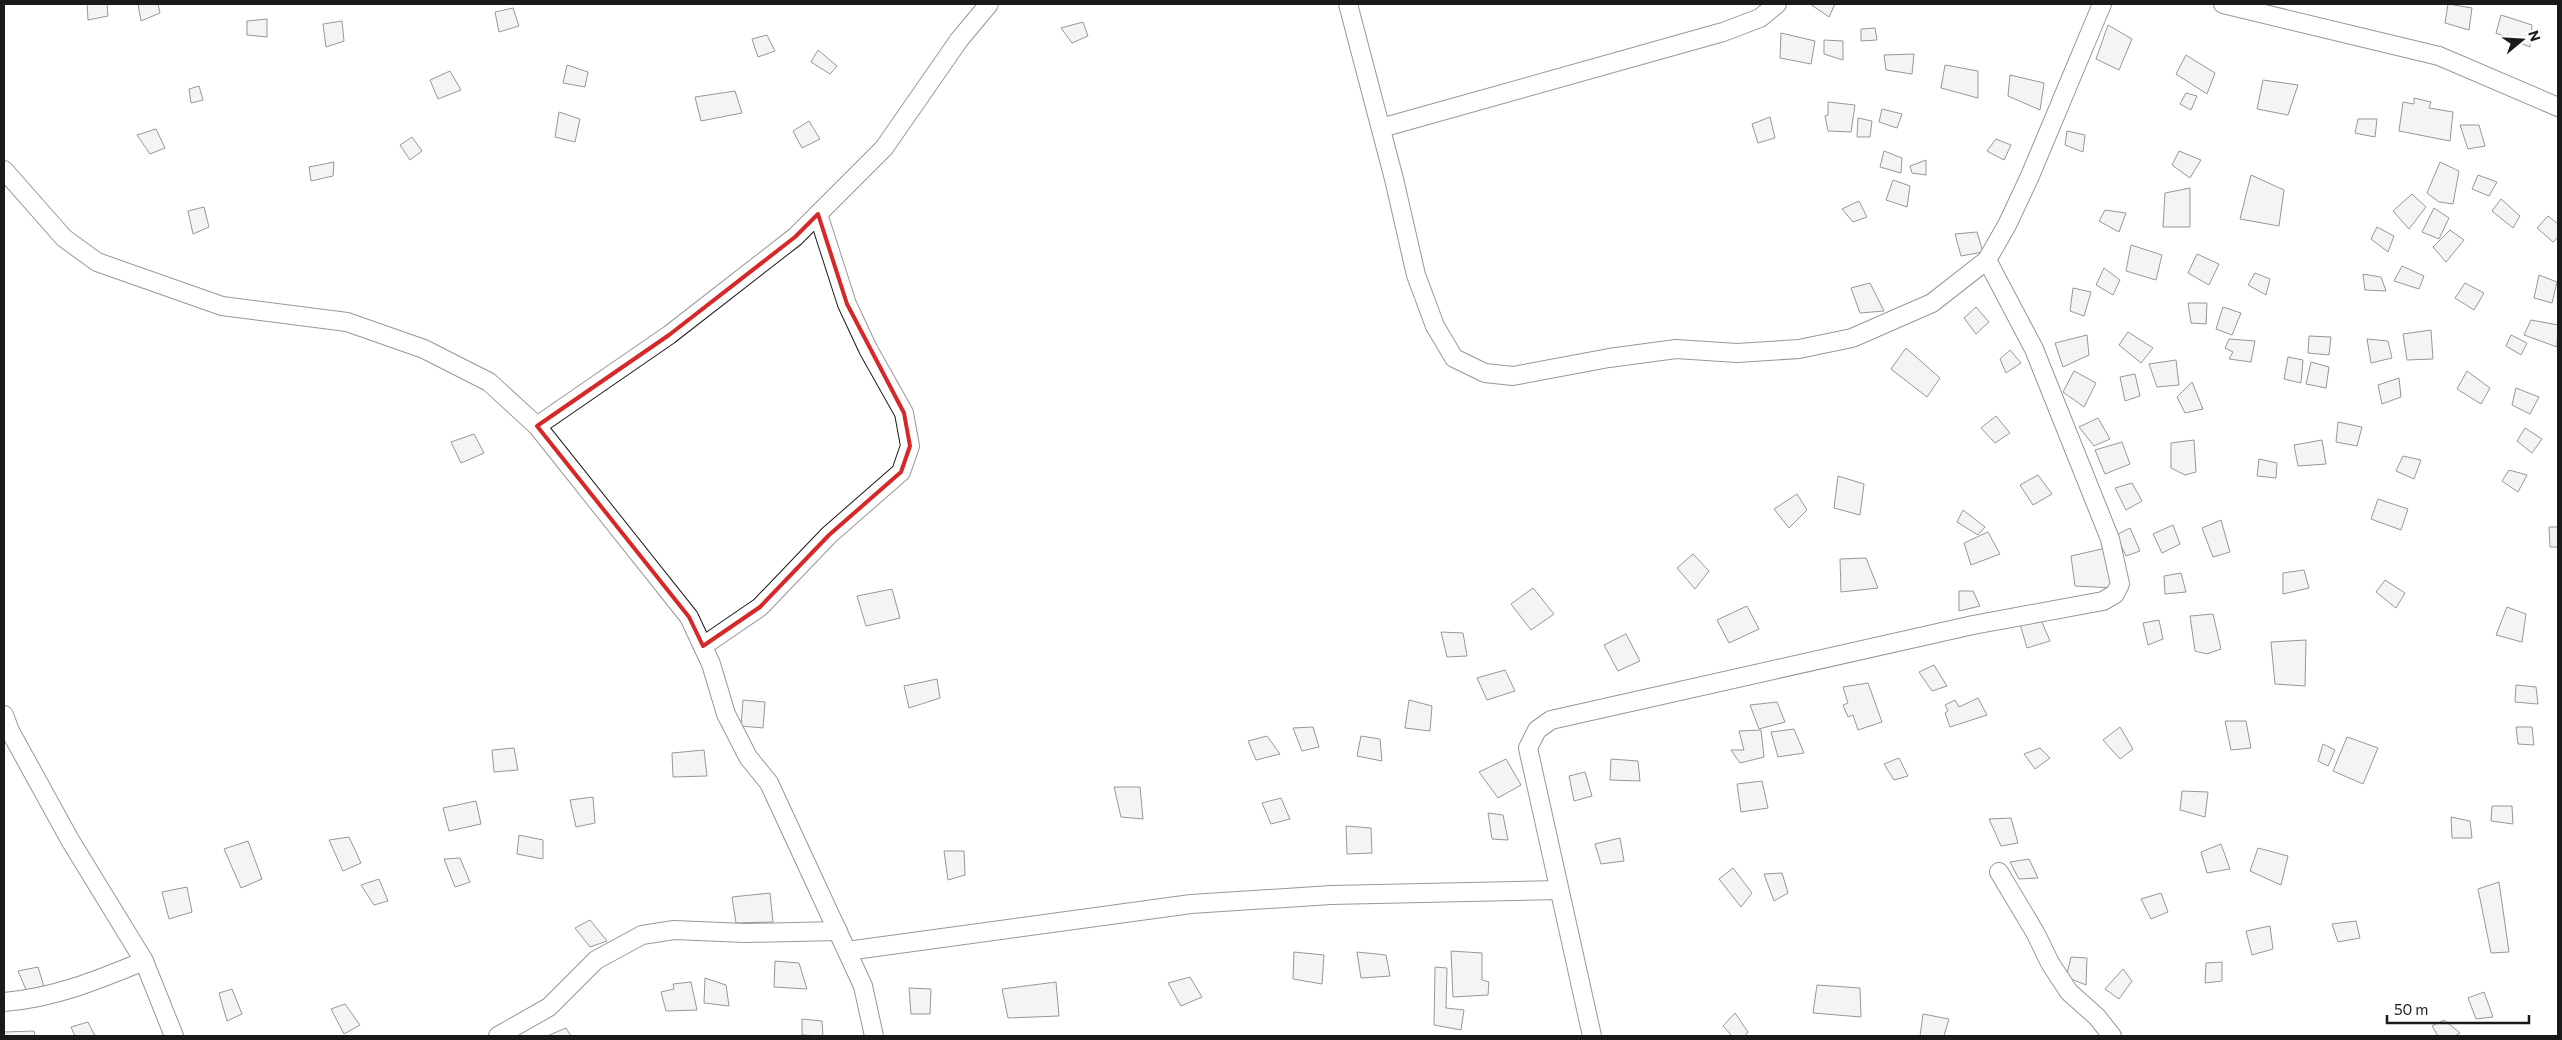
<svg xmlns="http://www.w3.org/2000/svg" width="2562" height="1040" font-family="Commissioner,sans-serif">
<rect width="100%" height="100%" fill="#fff"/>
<g fill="#e6e6e6" stroke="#1a1a1a">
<path d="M87,4H107L108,16L88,20Z"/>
<path d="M138,4H158L160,13L141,21Z"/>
<path d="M1810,4H1835L1829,17Z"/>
<path d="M2448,4L2472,8L2469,30L2445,23Z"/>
<path d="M513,8L519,26L499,32L495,12Z"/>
<path d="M2501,15L2532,25L2530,47L2496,33Z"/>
<path d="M267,19V37L247,35V21Z"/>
<path d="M342,21L344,41L326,47L323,24Z"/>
<path d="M1083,22L1088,36L1072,43L1061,28Z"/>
<path d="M2108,25L2132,39L2119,70L2096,59Z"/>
<path d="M1875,28L1877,40L1861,41V29Z"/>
<path d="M1781,33L1815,41L1811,64L1780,58Z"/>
<path d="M767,35L775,51L758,57L752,39Z"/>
<path d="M1824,40L1843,41V60L1824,54Z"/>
<path d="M818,50L837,66L830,74L811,62Z"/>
<path d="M1914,54L1912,74L1886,70L1884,55Z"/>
<path d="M2186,55L2215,73L2207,94L2176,74Z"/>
<path d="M567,65L588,72L585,87L563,83Z"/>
<path d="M1945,65L1978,71V98L1941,88Z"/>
<path d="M450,71L461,90L438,99L430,80Z"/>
<path d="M2010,75L2044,83L2040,110L2008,96Z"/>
<path d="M2263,80L2298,85L2288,115L2257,109Z"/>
<path d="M199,86L203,100L191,103L189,89Z"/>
<path d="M735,91L742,113L701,121L695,97Z"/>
<path d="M2186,93L2197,96L2191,110L2180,104Z"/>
<path d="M2414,98L2431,102L2429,108L2453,112L2450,141L2399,131L2403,102L2414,104Z"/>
<path d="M1828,102L1855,105L1851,132L1828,131L1825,116L1828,115Z"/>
<path d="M1882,109L1902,114L1897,128L1879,122Z"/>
<path d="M559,112L580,119L575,142L555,137Z"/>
<path d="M1770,117L1775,138L1758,143L1752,124Z"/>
<path d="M1858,118L1872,121L1870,137H1857Z"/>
<path d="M2358,119H2377L2375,137L2355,133Z"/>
<path d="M809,121L820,139L802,148L793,131Z"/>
<path d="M2460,125H2479L2485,146L2468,149Z"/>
<path d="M156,129L165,148L150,154L137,135Z"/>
<path d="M2067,131L2085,135L2083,152L2065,145Z"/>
<path d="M412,137L422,151L410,160L400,145Z"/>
<path d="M1996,139L2011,145L2004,160L1987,151Z"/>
<path d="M1884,151L1902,158L1901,173L1880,167Z"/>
<path d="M2179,151L2201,160L2190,178L2172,165Z"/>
<path d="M1926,160V175L1912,173L1910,166Z"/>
<path d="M334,162L333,176L311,181L309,167Z"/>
<path d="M2440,162L2459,171L2453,204L2439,202L2427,193Z"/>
<path d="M2251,175L2284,190L2279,226L2240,219Z"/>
<path d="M2478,175L2497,182L2489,196L2472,189Z"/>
<path d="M1893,180L1910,186L1907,207L1886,200Z"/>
<path d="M2190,188V227H2163L2165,193Z"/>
<path d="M2412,194L2426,207L2409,229L2393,211Z"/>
<path d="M2501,199L2520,216L2513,228L2492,211Z"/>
<path d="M1859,201L1867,217L1853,222L1842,209Z"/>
<path d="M204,207L209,227L193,234L188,211Z"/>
<path d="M2434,208L2449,218L2439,239L2422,232Z"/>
<path d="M2105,210L2126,213L2119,232L2099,221Z"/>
<path d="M2548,216L2558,224V237L2553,242L2537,228Z"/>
<path d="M2377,227L2394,236L2388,252L2371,239Z"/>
<path d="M2450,230L2464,240L2446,262L2433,247Z"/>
<path d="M1977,232L1983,252L1961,256L1955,234Z"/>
<path d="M2131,245L2162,255L2156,280L2126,271Z"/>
<path d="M2197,254L2219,264L2209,285L2188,273Z"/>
<path d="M2402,266L2424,276L2419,289L2394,281Z"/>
<path d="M2104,268L2120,280L2113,295L2096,285Z"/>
<path d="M2255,273L2270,279L2266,295L2248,285Z"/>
<path d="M2363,274L2381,277L2386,291L2365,290Z"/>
<path d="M2539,275L2557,282L2552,303L2534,298Z"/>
<path d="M1870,283L1884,311L1860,313L1851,288Z"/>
<path d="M2465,283L2484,293L2474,310L2455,298Z"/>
<path d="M2073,288L2091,292L2084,316L2070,311Z"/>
<path d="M2188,303H2207L2206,324L2191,323Z"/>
<path d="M1976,307L1989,322L1976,334L1964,318Z"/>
<path d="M2223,307L2241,313L2232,335L2216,329Z"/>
<path d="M2531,320L2558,325L2557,347L2524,335Z"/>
<path d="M2431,330L2433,359L2407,360L2403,334Z"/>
<path d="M2128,332L2153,348L2141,363L2119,345Z"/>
<path d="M2087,335L2089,355L2063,367L2055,343Z"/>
<path d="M2511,335L2527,343L2521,355L2506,346Z"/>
<path d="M2309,336L2331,337L2329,355L2308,353Z"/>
<path d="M2229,339L2255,341L2251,362L2229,359L2233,352L2225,348Z"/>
<path d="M2367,339L2388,341L2392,358L2371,363Z"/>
<path d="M1906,348L1940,378L1927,397L1891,369Z"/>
<path d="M2010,350L2021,363L2006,373L2000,359Z"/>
<path d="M2288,357L2303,360L2301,383L2284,379Z"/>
<path d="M2176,360L2179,385L2157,387L2149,364Z"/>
<path d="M2311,362L2329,367L2326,388L2306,384Z"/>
<path d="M2074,371L2096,383L2084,407L2063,392Z"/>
<path d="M2467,371L2490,388L2481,404L2457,389Z"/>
<path d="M2135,374L2140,396L2125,401L2120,377Z"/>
<path d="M2399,378L2401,397L2382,404L2378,385Z"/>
<path d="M2192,382L2203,409L2185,413L2177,397Z"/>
<path d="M2516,388L2539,397L2530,414L2512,405Z"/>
<path d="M1996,416L2010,433L1995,443L1981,428Z"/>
<path d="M2098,418L2110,439L2094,446L2079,427Z"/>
<path d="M2338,422L2362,427L2357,446L2336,442Z"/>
<path d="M2525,428L2542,439L2532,453L2517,441Z"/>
<path d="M474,434L484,453L461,463L451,442Z"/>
<path d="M2194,440L2196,472L2185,475L2171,468V443Z"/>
<path d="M2322,440L2326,464L2298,466L2294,445Z"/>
<path d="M2122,442L2130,464L2105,474L2095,450Z"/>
<path d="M2403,456L2421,460L2414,479L2396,471Z"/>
<path d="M2259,459L2277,463L2276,478L2257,476Z"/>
<path d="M2509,470L2527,475L2518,492L2502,481Z"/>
<path d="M2038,475L2052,494L2033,505L2020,485Z"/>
<path d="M1838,476L1864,484L1860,515L1834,508Z"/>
<path d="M2132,483L2142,501L2126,510L2115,488Z"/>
<path d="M1797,494L1807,510L1789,528L1774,509Z"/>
<path d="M2378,499L2408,509L2401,530L2371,519Z"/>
<path d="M1963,510L1985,527L1978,535L1957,522Z"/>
<path d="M2221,520L2230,552L2213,557L2202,528Z"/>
<path d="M2173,525L2180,544L2162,553L2153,534Z"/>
<path d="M2549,527H2558V547H2550Z"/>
<path d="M2130,528L2140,551L2126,556L2116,535Z"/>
<path d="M1988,532L2000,554L1971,565L1964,543Z"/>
<path d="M2106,548L2114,588L2075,586L2071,556Z"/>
<path d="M1693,554L1709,571L1695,589L1677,568Z"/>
<path d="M1866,558L1878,588L1841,592L1840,559Z"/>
<path d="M2304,570L2309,588L2283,594V573Z"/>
<path d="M2181,573L2186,592L2165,594L2164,576Z"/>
<path d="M2385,580L2405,593L2396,608L2376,592Z"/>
<path d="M1533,588L1554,614L1531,630L1511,604Z"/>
<path d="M892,589L900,618L866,626L857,596Z"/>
<path d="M1959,591H1973L1980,606L1959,611Z"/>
<path d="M1747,606L1759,629L1729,643L1717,620Z"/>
<path d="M2507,607L2526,614L2522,642L2496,635Z"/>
<path d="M2213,614L2221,649L2207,654L2195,651L2190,616Z"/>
<path d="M2041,620L2050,641L2027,648L2020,624Z"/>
<path d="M2159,620L2163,639L2148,645L2143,623Z"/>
<path d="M1441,632L1463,633L1467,656L1447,657Z"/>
<path d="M1626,634L1640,661L1618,671L1604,645Z"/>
<path d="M2306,640L2305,686L2275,684L2271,642Z"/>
<path d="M1934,665L1947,686L1932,691L1919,672Z"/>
<path d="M1505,670L1515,691L1487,700L1477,678Z"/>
<path d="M937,679L940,698L909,708L904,686Z"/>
<path d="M1868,683L1882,722L1858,730L1853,715L1848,717L1843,705L1848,703L1843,687Z"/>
<path d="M2516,685L2536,687L2538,704L2515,702Z"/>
<path d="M1978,698L1987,715L1950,727L1945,713L1948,711L1945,705L1955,700L1959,707Z"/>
<path d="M743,700L765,702L763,728L741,726Z"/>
<path d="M1409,700L1432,706L1430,731L1405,728Z"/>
<path d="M1777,702L1785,722L1759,729L1750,705Z"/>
<path d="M2225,721H2246L2251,748L2231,750Z"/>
<path d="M1313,727L1319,747L1302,751L1293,728Z"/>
<path d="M2120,727L2133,749L2120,759L2103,740Z"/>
<path d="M2516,727H2532L2534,745L2518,744Z"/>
<path d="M1794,729L1804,753L1778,757L1771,732Z"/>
<path d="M1761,730L1764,757L1740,763L1731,750H1744L1739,731Z"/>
<path d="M1267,736L1280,754L1256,760L1248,741Z"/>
<path d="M1361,736L1380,739L1382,761L1357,756Z"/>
<path d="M2347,737L2378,748L2363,784L2333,771Z"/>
<path d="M2323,744L2335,750L2328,766L2318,761Z"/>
<path d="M514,748L518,770L494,772L492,750Z"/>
<path d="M2040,748L2050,758L2035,769L2024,754Z"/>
<path d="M704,750L707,776L673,777L672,753Z"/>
<path d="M1899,758L1908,776L1894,780L1884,764Z"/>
<path d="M1506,759L1521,785L1498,798L1479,772Z"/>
<path d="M1611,759L1638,761L1640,781L1610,780Z"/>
<path d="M1585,772L1592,796L1574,801L1569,776Z"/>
<path d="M1762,781L1768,808L1741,812L1737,784Z"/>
<path d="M1114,787H1140L1143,819L1121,817Z"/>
<path d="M2182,791L2208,792L2205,817L2180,810Z"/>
<path d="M593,797L595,823L576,827L570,800Z"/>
<path d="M1281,798L1290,819L1271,824L1262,803Z"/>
<path d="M476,801L481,824L449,831L443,808Z"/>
<path d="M2492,806H2512L2513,824L2491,821Z"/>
<path d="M1488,813L1503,815L1508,840L1492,839Z"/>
<path d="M2451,817L2470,821L2472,838H2452Z"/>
<path d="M2011,818L2018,843L2001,846L1989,819Z"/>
<path d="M1346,826L1371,828L1372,853L1347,854Z"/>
<path d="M519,835L543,840V859L517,854Z"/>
<path d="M349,837L361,863L343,871L329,840Z"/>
<path d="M1620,838L1624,861L1601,864L1595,844Z"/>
<path d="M248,841L262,879L241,888L224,849Z"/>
<path d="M2221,844L2230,869L2207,873L2201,852Z"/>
<path d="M2258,848L2288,856L2281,885L2250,871Z"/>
<path d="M944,851H964L965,875L948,880Z"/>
<path d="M460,858L470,882L455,887L444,859Z"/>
<path d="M2029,859L2038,878L2019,879L2010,862Z"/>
<path d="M1733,868L1752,893L1741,907L1719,879Z"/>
<path d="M1782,873L1788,893L1774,901L1764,874Z"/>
<path d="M379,879L388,901L374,905L361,885Z"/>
<path d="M2499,882L2509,952L2491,953L2478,889Z"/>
<path d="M187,887L192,912L169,919L162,892Z"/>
<path d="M770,893L773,922L736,923L732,897Z"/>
<path d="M2161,893L2168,912L2151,919L2141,899Z"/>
<path d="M590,920L607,941L590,947L575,928Z"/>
<path d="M2356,921L2360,938L2338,942L2332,924Z"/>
<path d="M2270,926L2273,949L2252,955L2246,931Z"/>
<path d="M1451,951L1482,953V980L1489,982L1488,995L1453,997Z"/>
<path d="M1294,952L1324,955L1322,984L1293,979Z"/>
<path d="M1357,952L1386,955L1390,976L1361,978Z"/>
<path d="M2071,957L2087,958L2086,985L2066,977Z"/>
<path d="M775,961L799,963L807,989L774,987Z"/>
<path d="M2222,962V981L2205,983L2206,963Z"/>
<path d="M38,967L45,990L27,992L18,971Z"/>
<path d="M1435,967L1447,968L1446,1008L1464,1010L1461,1030L1434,1025Z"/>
<path d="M2123,969L2132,981L2119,999L2105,989Z"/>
<path d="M1190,977L1202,997L1181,1006L1168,983Z"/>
<path d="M705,978L726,985L729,1006L704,1003Z"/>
<path d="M691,982L697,1010L666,1011L661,992L674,989L673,984Z"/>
<path d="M1056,982L1059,1016L1008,1018L1002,989Z"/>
<path d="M1817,985L1860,988L1861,1017L1813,1013Z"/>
<path d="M909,988L931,989L930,1014H911Z"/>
<path d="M232,989L242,1014L227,1021L219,993Z"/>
<path d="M2484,992L2493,1017L2476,1019L2468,998Z"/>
<path d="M345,1004L360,1025L344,1034L331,1009Z"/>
<path d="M1735,1013L1748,1032L1745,1036H1732L1723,1026Z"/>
<path d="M1923,1014L1949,1019L1944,1036H1920Z"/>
<path d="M802,1019L822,1021L823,1036L802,1035Z"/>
<path d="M2444,1020L2460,1033L2455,1036H2438L2432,1026Z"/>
<path d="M88,1022L95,1036H75L71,1027Z"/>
<path d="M566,1028L571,1036H547Z"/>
<path d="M34,1031L35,1036H4V1032Z"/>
</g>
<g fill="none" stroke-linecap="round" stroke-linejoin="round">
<g stroke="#1a1a1a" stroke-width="20">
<g id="street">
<path d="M1348,4L1394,179L1416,275L1435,326L1454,358L1485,373L1513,376L1609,358L1676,349L1737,353L1799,349L1852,338L1932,303L1987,260L2007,225L2030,176L2102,4"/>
<path d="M2223,4L2439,56L2558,107"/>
<path d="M1381,128L1723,32L1760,18L1777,4"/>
<path d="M4,170L64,238L97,262L222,306L347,322L424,349L489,382L537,426L689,617L711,664L726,714L748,757L769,783L863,986L874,1036"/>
<path d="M537,426L669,335L795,237L884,148L959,40L989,4"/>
<path d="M703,646L760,607L829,535L901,472L910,446L904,413L868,349L847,304L818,214"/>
<path d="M4,715L10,731L70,840L144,961L174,1036"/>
<path d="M1999,872L2036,934L2050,963L2069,992L2097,1017L2112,1036"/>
<path d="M847,951L1191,904L1331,895L1559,890"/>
<path d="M4,1002C54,998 98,980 144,961"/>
<path d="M498,1036L549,1007L596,960L642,935L674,930L745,933L838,931"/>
<path d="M1592,1036L1528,748L1537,730L1551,720L1973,625L2103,601L2115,594L2120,584L2110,539L2034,349L1987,260"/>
</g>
</g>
<use href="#street" stroke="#fff" stroke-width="18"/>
</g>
<path d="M0 0H2562V1040H0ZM818,214L847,304L904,413L910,446L901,472L829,535L760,607L703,646L689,617L537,426L669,335L795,237Z" fill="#fff" fill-opacity=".55" fill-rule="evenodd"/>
<path fill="none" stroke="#d62828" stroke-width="4" stroke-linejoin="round" d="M818,214L847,304L904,413L910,446L901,472L829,535L760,607L703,646L689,617L537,426L669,335L795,237Z"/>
<rect width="2562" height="1040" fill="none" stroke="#1a1a1a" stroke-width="10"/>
<g transform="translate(2522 40) rotate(72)" stroke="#ffffff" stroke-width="4" paint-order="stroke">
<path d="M0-4L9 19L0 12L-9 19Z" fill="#1a1a1a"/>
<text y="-8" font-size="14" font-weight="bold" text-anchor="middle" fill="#1a1a1a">N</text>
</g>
<path d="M2387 1015v8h142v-8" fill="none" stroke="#1a1a1a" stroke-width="2.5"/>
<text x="2394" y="1015" font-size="15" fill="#1a1a1a" stroke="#ffffff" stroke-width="4" paint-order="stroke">50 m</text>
</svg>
